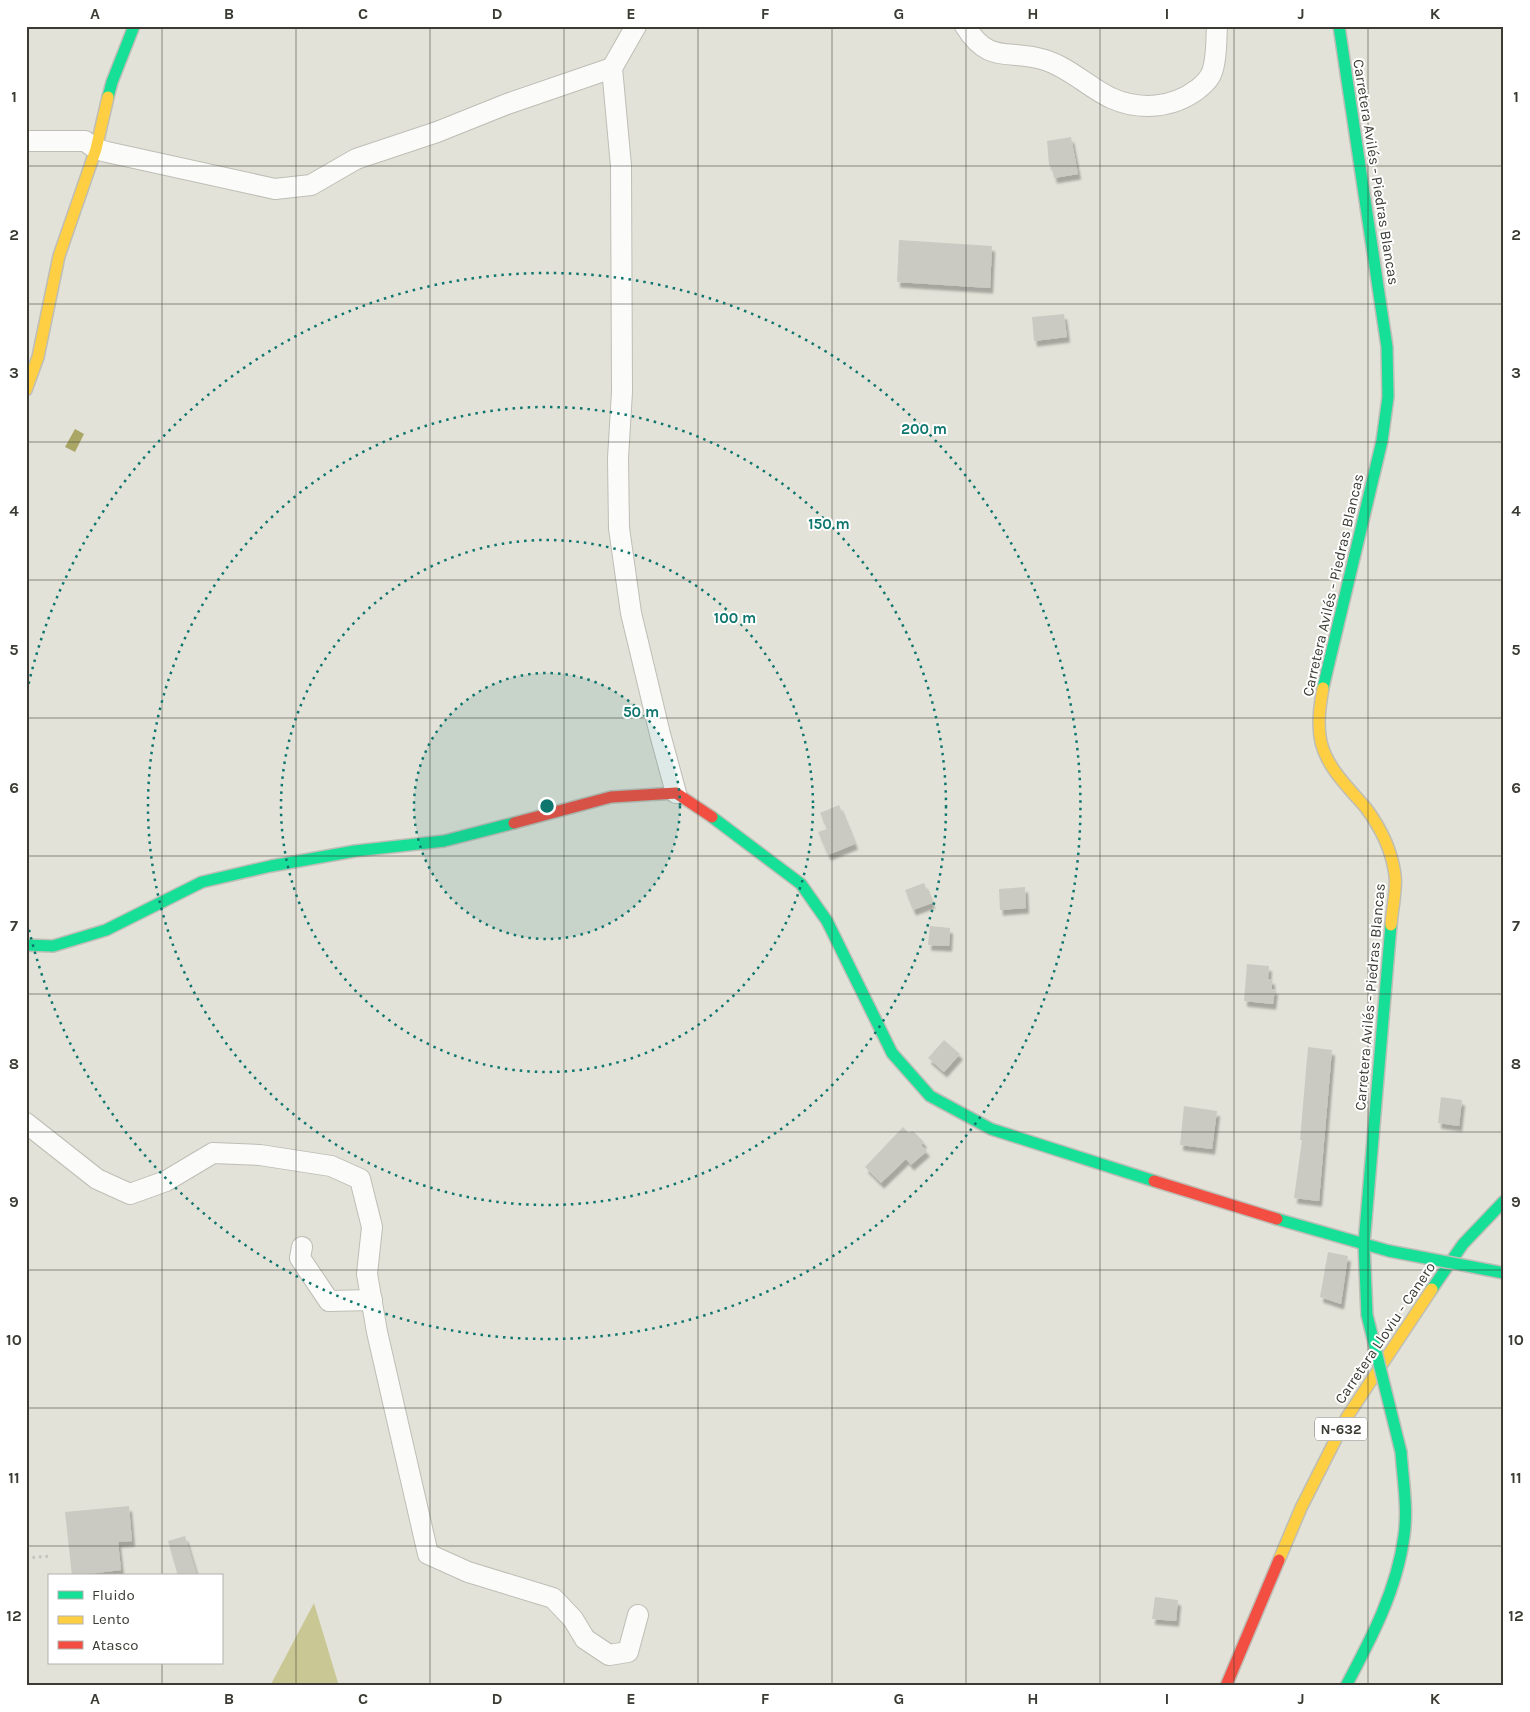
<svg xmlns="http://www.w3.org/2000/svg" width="1530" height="1712" font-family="Karla,sans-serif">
<defs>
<filter id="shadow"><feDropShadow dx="3" dy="5.5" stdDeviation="1" flood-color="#0004"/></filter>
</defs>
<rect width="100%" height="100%" fill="#e2e2d8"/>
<path fill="#c9c793" d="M314,1603L339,1686H270Z"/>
<path fill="#a9a666" d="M75,429L84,434L75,452L65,447Z"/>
<g fill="#cacac2" filter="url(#shadow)">
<path d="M1071,137L1078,174L1054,178L1052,167L1049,165L1047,141Z"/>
<path d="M899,240L992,246L990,288L897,282Z"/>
<path d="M1064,314L1067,337L1034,341L1032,317Z"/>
<path d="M839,805L855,844L828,855L818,832L827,829L820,813Z"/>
<path d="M924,883L932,903L913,910L905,890Z"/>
<path d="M1025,887L1026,908L1000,910L999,889Z"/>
<path d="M930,926L950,928L949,946L928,945Z"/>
<path d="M1247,964L1269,966L1268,979H1272V989H1275L1273,1004L1244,1001Z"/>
<path d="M944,1040L960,1054L944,1072L928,1058Z"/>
<path d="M1308,1047L1332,1050L1319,1201L1294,1198L1302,1140H1300Z"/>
<path d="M1441,1097L1462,1100L1459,1126L1438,1123Z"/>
<path d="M1184,1106L1217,1111L1212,1149L1180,1145Z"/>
<path d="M903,1127L909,1133L913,1131L924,1142L921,1145L927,1151L911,1165L906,1159L881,1183L865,1167Z"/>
<path d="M1328,1252L1348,1256L1341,1304L1320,1297Z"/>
<path d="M129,1506L132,1541L118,1542L121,1570L72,1576L65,1512Z"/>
<path d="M185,1536L197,1576H178L168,1541Z"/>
<path d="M1155,1597L1178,1600L1176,1621L1152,1619Z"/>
</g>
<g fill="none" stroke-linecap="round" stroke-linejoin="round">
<g stroke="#bebeb6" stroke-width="22">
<g id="street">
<path d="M636,26L612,68L621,166L622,392L618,458L619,528L631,613L660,734L676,793"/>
<path d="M965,26C990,66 1008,48 1045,60C1070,68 1088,87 1111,98C1140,111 1173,108 1198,89C1203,85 1210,78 1212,72C1217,59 1216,40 1217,26"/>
<path d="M26,141H85L96,149L107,152L275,189L311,185L356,159L437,132L507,104L612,68"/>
<path d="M26,1123L97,1179L130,1194L166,1181L213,1153L260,1155L331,1166L360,1179L372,1227L367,1274L377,1332L428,1554L468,1572L553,1598L573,1619L585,1639L609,1655L628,1652L638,1615"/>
<path d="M302,1247L300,1258L329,1301L372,1300"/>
</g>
</g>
<g stroke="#bebeb6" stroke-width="14">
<g id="fast">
<path d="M108,97L112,82L134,26"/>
<path d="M1323,688L1382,441L1388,397L1387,347L1339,26"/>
<path d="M712,817L801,884L827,921L892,1053L930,1096L991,1129L1154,1181"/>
<path d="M26,945L53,946L106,930L202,882L271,866L355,851L444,841L514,823"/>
<path d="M1277,1219L1389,1251"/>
<path d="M1432,1289L1463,1244L1504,1201"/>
<path d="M1367,1315L1364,1244L1391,925"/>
<path d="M1346,1686C1371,1639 1397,1590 1404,1536C1408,1509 1403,1480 1401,1452"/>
</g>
</g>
<g stroke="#bebeb6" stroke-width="14">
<g id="slow">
<path d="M26,390L38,357L59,256L96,149L108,97"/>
<path d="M1323,688C1320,705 1317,724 1321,742C1327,768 1349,788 1366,808C1380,827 1392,851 1395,875C1397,890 1392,909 1391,925"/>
<path d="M1279,1560L1301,1508L1347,1417L1432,1289"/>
</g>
</g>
<g stroke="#bebeb6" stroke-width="14">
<g id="jam">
<path d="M514,823L611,797L676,793L712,817"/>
<path d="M1154,1181L1277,1219"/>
<path d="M1226,1686L1279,1560"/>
</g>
</g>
<path stroke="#c3c3bf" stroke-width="3" stroke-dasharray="2.5 4" stroke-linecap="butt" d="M26,1558L50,1556"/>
<use href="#street" stroke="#fbfbf9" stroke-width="20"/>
<use href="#fast" stroke="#16e098" stroke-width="11"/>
<use href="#slow" stroke="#ffcf43" stroke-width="11"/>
<use href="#jam" stroke="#f24e42" stroke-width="11"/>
<g stroke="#bebeb6" stroke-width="14" stroke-linecap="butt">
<g id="fast-bridge">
<path d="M1389,1251L1504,1273"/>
<path d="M1367,1315L1401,1452"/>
</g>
</g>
<use href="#fast-bridge" stroke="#16e098" stroke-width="11"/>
</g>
<path fill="none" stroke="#3b3b33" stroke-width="1" stroke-opacity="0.55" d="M162,26V1576M296,26V1686M430,26V1686M564,26V1686M698,26V1686M832,26V1686M966,26V1686M1100,26V1686M1234,26V1686M1368,26V1686M26,166H1504M26,304H1504M26,442H1504M26,580H1504M26,718H1504M26,856H1504M26,994H1504M26,1132H1504M26,1270H1504M26,1408H1504M26,1546H1504M162,1663V1686"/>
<circle cx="547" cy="806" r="133" fill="#0f766e" fill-opacity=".12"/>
<g fill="none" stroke="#0f766e" stroke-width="2.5" stroke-dasharray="2.5 5">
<circle cx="547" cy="806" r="133"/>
<circle cx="547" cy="806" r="266"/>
<circle cx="547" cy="806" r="399"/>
<path d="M27 691A533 533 0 1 1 27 921"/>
</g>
<g text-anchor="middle" stroke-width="4" stroke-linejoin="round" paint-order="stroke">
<rect fill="#fff" stroke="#767670" stroke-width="1" x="1315" y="1417.5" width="52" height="23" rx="4"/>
<g font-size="14" font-weight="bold" fill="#3b3b33">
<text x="1341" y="1434">N-632</text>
</g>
<g font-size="15" fill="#3b3b33" stroke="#fff">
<text transform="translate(1376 172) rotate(81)" y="5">Carretera Avilés - Piedras Blancas</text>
<text transform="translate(1333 585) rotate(-77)" y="5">Carretera Avilés - Piedras Blancas</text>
<text transform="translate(1370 997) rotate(-85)" y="5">Carretera Avilés - Piedras Blancas</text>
<text transform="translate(1385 1333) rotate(-56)" y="5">Carretera Lloviu - Canero</text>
</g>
</g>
<circle cx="547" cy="806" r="8" fill="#0f766e" stroke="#fff" stroke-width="2.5"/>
<g font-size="15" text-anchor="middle" font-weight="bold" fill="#0f766e" stroke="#fff" stroke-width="4" stroke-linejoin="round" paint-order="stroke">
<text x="924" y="434">200 m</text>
<text x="829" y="529">150 m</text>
<text x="735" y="623">100 m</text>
<text x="641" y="717">50 m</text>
</g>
<rect width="1530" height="1712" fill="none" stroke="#ffffff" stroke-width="55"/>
<rect x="48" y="1574" width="175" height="90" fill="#ffffff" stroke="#b1b1ad"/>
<rect x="58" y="1591" width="25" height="8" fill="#16e098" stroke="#b1b1ad"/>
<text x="92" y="1600" font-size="15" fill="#3b3b33">Fluido</text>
<rect x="58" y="1616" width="25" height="8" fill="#ffcf43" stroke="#b1b1ad"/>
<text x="92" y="1624" font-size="15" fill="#3b3b33">Lento</text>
<rect x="58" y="1641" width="25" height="8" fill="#f24e42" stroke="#b1b1ad"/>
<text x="92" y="1650" font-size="15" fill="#3b3b33">Atasco</text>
<rect x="28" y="28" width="1474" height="1656" fill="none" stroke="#3b3b33" stroke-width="2"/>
<g font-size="16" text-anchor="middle" font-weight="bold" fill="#3b3b33">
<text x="95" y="19">A</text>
<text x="229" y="19">B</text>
<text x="363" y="19">C</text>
<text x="497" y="19">D</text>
<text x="631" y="19">E</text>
<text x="765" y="19">F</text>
<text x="899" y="19">G</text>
<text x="1033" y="19">H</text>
<text x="1167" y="19">I</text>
<text x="1301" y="19">J</text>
<text x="1435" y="19">K</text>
<text x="14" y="102">1</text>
<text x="1516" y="102">1</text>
<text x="14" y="240">2</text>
<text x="1516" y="240">2</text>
<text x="14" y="378">3</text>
<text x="1516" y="378">3</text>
<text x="14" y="516">4</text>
<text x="1516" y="516">4</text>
<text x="14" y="655">5</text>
<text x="1516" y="655">5</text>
<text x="14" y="793">6</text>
<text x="1516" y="793">6</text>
<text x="14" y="931">7</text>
<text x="1516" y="931">7</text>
<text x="14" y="1069">8</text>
<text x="1516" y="1069">8</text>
<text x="14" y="1207">9</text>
<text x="1516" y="1207">9</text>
<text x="14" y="1345">10</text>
<text x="1516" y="1345">10</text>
<text x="14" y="1483">11</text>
<text x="1516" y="1483">11</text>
<text x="14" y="1621">12</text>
<text x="1516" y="1621">12</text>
<text x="95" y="1704">A</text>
<text x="229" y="1704">B</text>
<text x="363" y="1704">C</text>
<text x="497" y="1704">D</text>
<text x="631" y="1704">E</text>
<text x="765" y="1704">F</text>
<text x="899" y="1704">G</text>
<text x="1033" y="1704">H</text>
<text x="1167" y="1704">I</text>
<text x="1301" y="1704">J</text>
<text x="1435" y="1704">K</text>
</g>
</svg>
